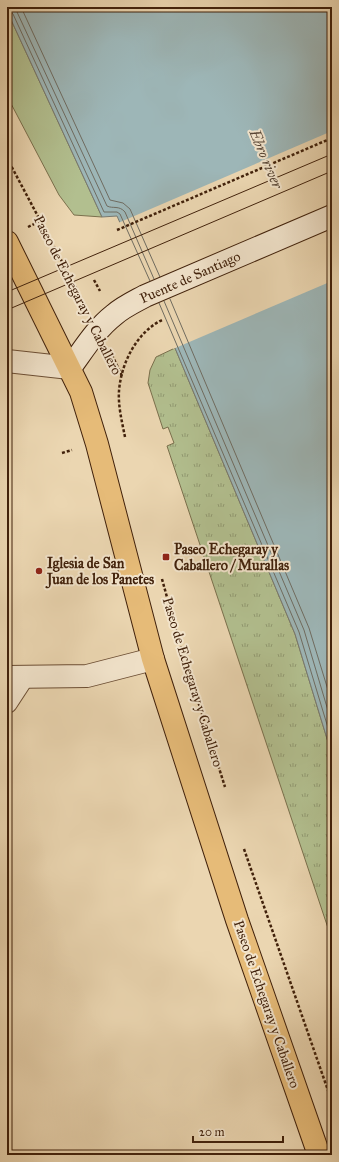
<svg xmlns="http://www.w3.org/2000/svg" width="339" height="1162" font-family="'IM FELL Great Primer',serif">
<defs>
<pattern id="grass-tufts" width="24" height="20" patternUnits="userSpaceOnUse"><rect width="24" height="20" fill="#b2bf8f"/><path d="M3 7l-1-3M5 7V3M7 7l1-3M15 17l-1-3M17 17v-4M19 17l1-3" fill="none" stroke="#929b73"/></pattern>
</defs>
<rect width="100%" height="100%" fill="#ebd6b1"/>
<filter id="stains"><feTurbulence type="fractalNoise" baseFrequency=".005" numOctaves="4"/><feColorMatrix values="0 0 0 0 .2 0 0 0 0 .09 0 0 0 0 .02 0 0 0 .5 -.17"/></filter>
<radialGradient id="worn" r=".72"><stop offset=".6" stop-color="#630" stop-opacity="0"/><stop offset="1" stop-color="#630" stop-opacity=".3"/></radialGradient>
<path fill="url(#grass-tufts)" stroke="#7a704d" d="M175,348L295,634L332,755V940L167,446L174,443L168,427L163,429L148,383L150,370L156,357Z"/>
<path fill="#b2bf8f" stroke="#7a704d" d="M7,11L102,217L74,215L59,195L7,96Z"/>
<path fill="#9db6b7" stroke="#787a72" d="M7,7H332V755L295,634L175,348L117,216L102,217L7,11Z"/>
<path fill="#ebd6b1" d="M332,131V281L173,349L118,223Z"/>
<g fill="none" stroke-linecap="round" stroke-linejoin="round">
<g stroke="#6f6c61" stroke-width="1">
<path d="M13,7L17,12L107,206C113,209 119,205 125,212L154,279"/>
<path d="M21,7L110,200L123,203L130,209L160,277"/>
<path d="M7,11H10L13,14L104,212H117L120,214L150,281"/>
<path d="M170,299L309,628L332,703"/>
<path d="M164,301L304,630L332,724"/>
<path d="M159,303L299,632L332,741"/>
</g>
<g stroke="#6c4e34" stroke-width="22">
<path id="pedestrian" d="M7,703L24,677"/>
</g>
<g stroke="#6c4e34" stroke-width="24">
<g id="minor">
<path d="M7,361L70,368"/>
<path d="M7,677L87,676L153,659"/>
</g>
</g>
<g stroke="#41210b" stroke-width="24">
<path id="secondary" d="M70,368C84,349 96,329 114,315C123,307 134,302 145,296L332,216"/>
</g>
<g stroke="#41210b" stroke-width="24">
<path id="primary" d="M7,242L81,392L97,444L153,659L237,920L319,1155"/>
</g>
<g stroke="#41210b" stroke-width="2.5" stroke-dasharray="3 2" stroke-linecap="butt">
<path d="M7,158L85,305"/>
<path d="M28,227L40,221"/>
<path d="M117,230L332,138"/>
<path d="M94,280L100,291"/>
<path d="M112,355L122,376"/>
<path d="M125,437C122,422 118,406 119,391C121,363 137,332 162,320"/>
<path d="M62,453L72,450"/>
<path d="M162,579L179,641L225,787"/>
<path d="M244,849L332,1102"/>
</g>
<use href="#pedestrian" stroke="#f2e4cc" stroke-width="20"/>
<use href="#minor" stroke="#f2e4cc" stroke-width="22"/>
<use href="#secondary" stroke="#f2e4cc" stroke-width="22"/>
<use href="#primary" stroke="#e6bb78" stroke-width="22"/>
<g stroke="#41210b" stroke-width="1">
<path d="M7,292L332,154"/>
<path d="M7,310L332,171"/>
</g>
</g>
<g fill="#8f2418" stroke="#f2e4cc" stroke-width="1.5">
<rect x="162" y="553" width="8" height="8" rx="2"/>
<circle cx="39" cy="571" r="4"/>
</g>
<g text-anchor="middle" stroke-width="4" stroke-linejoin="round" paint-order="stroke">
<g font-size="14" fill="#41210b" stroke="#f2e4cc">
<text transform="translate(190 277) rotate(-24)" y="5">Puente de Santiago</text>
<text transform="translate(78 295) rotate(63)" y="5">Paseo de Echegaray y Caballero</text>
<text transform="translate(193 682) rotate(73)" y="5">Paseo de Echegaray y Caballero</text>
<text transform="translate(267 1004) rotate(71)" y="5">Paseo de Echegaray y Caballero</text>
</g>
<g font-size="14" font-weight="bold" fill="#41210b" stroke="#f2e4cc" text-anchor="start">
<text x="174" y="554">Paseo Echegaray y<tspan x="174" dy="16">Caballero / Murallas</tspan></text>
<text x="47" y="568">Iglesia de San<tspan x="47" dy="16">Juan de los Panetes</tspan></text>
</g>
<g font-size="15" font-style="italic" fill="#584636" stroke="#f2e4cc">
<text transform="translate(266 159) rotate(67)" y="5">Ebro river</text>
</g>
</g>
<rect width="339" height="1162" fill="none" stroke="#ebd6b1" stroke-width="24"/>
<rect x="8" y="8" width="323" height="1146" fill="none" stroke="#41210b" stroke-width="2"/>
<rect x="12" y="12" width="315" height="1138" fill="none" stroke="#41210b"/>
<path d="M193 1136v6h90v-6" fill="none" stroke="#41210b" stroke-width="2"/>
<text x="199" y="1136" font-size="12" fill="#41210b" stroke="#f2e4cc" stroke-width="3" paint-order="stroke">20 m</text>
<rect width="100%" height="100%" filter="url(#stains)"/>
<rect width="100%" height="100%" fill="url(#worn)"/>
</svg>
